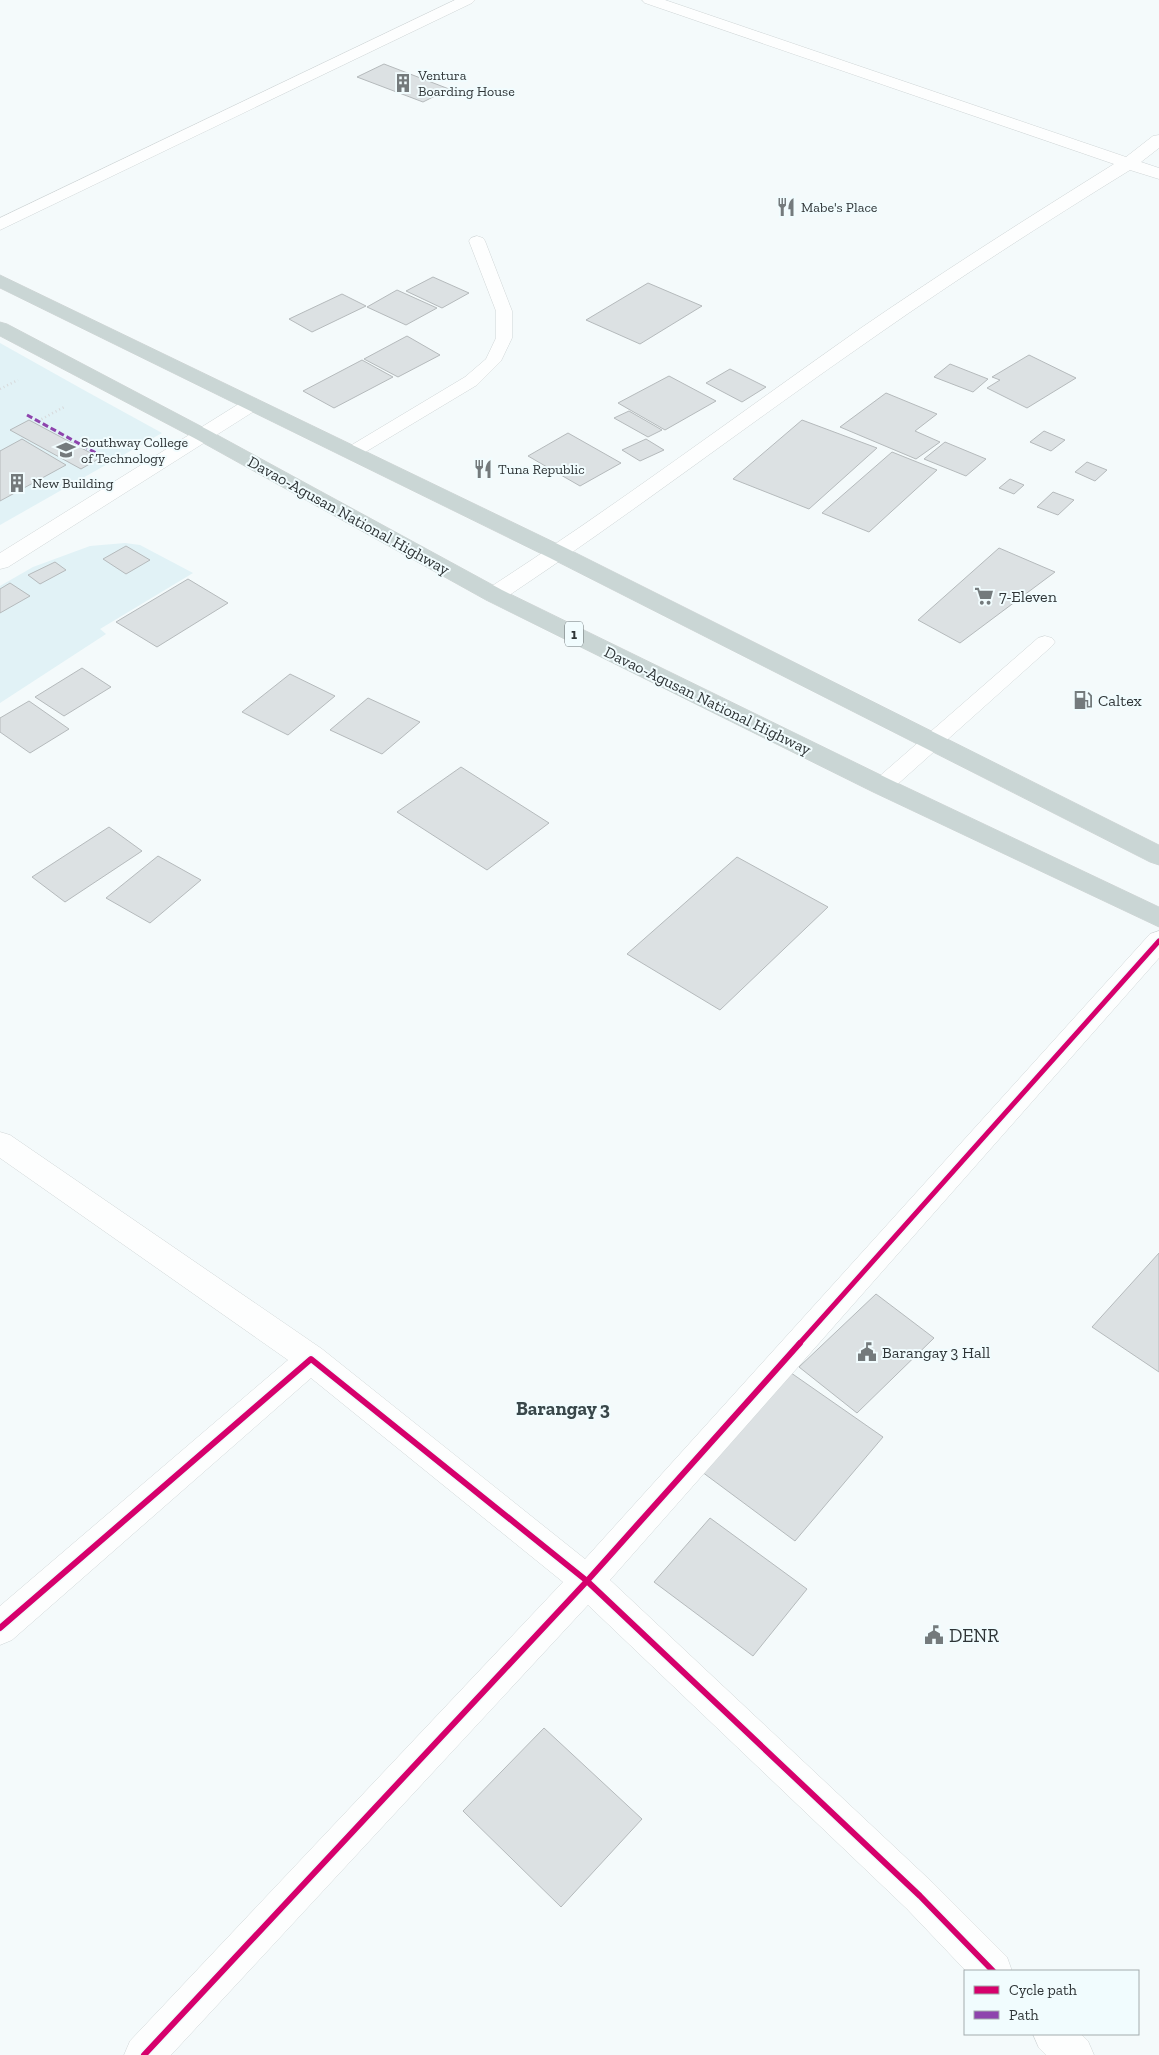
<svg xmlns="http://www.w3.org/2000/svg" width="1159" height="2055" font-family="'Zilla Slab',serif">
<rect width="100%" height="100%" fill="#f4fafb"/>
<g fill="#e1f2f6">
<path d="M0,343L82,389L162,433L0,525Z"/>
<path d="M125,543L140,545L193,573L100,629L106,634L0,703V586L33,567L90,546Z"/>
</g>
<g fill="#dce1e3" stroke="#b5babc">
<path d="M384,64L449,89L423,102L357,77Z"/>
<path d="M433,277L469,293L442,308L406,291Z"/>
<path d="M648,283L702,306L640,344L586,320Z"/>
<path d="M397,290L437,308L406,325L367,307Z"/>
<path d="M342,294L366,306L312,332L289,319Z"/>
<path d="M407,336L440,355L398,377L364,359Z"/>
<path d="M1029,355L1076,378L1027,408L987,388L1000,380L992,377Z"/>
<path d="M362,360L393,377L334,408L303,391Z"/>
<path d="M950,364L988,379L973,392L934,377Z"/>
<path d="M730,369L766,387L742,402L706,383Z"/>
<path d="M669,376L716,401L665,430L618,403Z"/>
<path d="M886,393L937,414L915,431L940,442L916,459L840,427Z"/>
<path d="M629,411L662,430L648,437L614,418Z"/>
<path d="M29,420L100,458L81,469L10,430Z"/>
<path d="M802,420L877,448L809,509L733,479Z"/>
<path d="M1044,431L1065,440L1051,451L1030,442Z"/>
<path d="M568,433L621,463L580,486L528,456Z"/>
<path d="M22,439L66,465L0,501V451Z"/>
<path d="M646,439L664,450L640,461L622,450Z"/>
<path d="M945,442L986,459L966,476L924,459Z"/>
<path d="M892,452L937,470L869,532L822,513Z"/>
<path d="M1087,462L1107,470L1095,481L1075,472Z"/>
<path d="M1010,479L1024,485L1014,494L999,488Z"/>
<path d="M1053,492L1074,500L1058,515L1037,507Z"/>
<path d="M126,546L150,560L126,574L103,559Z"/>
<path d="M999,548L1055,572L960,643L918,620Z"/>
<path d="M55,562L66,570L40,584L28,575Z"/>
<path d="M188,579L228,603L157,647L116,622Z"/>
<path d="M10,583L30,596L0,613V589Z"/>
<path d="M82,668L111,687L64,716L35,697Z"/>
<path d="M290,674L335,696L288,735L242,712Z"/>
<path d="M368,698L420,722L382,754L330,730Z"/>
<path d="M29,701L69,729L30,753L0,732V718Z"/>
<path d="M461,767L549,823L487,870L397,812Z"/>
<path d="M109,827L142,851L65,902L32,877Z"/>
<path d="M158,856L201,880L150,923L106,898Z"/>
<path d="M737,857L828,907L720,1010L627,954Z"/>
<path d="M1159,1253V1372L1092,1327Z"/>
<path d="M876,1294L934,1338L857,1413L799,1367Z"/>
<path d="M784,1368L883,1437L795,1541L694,1466Z"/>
<path d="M710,1518L807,1589L753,1656L654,1582Z"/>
<path d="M544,1728L642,1819L561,1907L463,1811Z"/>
</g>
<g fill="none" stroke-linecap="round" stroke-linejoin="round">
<g stroke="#d0d6d7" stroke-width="1">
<g id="lane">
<path d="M477,236L483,238L485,241L512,311V338L501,361L477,385L357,457L351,458L345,457L342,453L345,449L465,377L486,359L496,338V311L469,241L471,238Z"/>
<path d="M1045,636L1052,638L1055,642L1052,646L890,791L882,793L874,791L871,786L874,781L1038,638Z"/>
</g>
</g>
<g stroke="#d0d6d7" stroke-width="1">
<g id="street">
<path d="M642,0H665L1126,157L1153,136L1159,135V148L1141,162L1159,168V179L1130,170C1044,223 960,277 877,335C751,422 630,515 502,600L494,602L486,600L483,595L486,590C614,507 736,416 861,328C944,271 1029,217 1114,164L645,3Z"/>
<path d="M252,398L259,400L262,404L259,408L8,567L0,569V553L245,400Z"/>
<path d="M1159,931V958L610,1580L933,1883L1007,1957L1012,1971H966L907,1909L588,1605L171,2055H124L130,2041L563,1582L311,1378L12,1640L0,1645V1606L288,1360L0,1158V1132L10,1135L322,1349L585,1559L1150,934Z"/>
<path d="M1033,2034H1081L1088,2041L1094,2055H1046L1039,2048Z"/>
</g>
</g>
<g stroke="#d0d6d7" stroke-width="1">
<path id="secondary" d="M455,0H475L472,3L0,230V218Z"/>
</g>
<g stroke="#d1d5d5" stroke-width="1">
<g id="highway">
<path d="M0,275L566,548L1159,845V865L1150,862L550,558L0,288Z"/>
<path d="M0,322L7,324L210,431L502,590L891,780L1159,907V927L873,792L486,600L196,439L0,336Z"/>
</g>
</g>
<g stroke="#d7d9da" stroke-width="2.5" stroke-dasharray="1 3" stroke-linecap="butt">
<path d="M0,389L18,380"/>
<path d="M38,421L66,406"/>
</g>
<use href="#lane" fill="#fdfefe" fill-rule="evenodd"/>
<use href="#street" fill="#fdfefe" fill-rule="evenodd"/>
<use href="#secondary" fill="#fdfefe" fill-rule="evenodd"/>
<use href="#highway" fill="#cad6d5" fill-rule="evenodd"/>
<path stroke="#8e44ad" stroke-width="3" stroke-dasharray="6 3" stroke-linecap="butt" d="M27,415L107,459"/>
<g stroke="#f1fcfe" stroke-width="8">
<path id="cycleway-far1" d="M799,1344L1159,941"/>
</g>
<g stroke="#f1fcfe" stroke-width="9">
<g id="cycleway">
<path d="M0,1628L311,1359L587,1581L920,1896L993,1971"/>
<path d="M144,2055L587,1581L800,1343"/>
</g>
</g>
<use href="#cycleway-far1" stroke="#d6006c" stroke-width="5"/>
<use href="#cycleway" stroke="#d6006c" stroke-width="6"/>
</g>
<defs>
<g id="building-bare" transform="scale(1.5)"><path d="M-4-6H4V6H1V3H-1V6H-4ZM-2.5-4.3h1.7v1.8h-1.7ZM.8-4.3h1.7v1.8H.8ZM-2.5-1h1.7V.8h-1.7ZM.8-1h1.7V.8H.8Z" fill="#747a7c" stroke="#f1fcfe" stroke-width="2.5" paint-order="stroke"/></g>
<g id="restaurant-bare" transform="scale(1.5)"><path d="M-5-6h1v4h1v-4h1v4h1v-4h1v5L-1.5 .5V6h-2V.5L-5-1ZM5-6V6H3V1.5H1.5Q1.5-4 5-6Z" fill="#747a7c" stroke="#f1fcfe" stroke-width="2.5" paint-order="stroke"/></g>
<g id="university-bare" transform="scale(1.5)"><path d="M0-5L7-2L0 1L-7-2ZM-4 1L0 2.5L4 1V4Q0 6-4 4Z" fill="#747a7c" stroke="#f1fcfe" stroke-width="2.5" paint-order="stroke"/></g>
<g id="supermarket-bare" transform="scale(1.5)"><path d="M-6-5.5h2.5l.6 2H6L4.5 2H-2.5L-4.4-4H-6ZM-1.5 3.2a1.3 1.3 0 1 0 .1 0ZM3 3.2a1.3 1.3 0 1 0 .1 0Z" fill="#747a7c" stroke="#f1fcfe" stroke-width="2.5" paint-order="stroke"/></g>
<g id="fuel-bare" transform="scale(1.5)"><path d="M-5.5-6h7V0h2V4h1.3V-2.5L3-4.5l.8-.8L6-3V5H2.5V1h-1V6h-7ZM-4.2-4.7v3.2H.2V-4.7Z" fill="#747a7c" stroke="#f1fcfe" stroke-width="2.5" paint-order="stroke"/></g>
<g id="civic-bare" transform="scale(1.5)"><path d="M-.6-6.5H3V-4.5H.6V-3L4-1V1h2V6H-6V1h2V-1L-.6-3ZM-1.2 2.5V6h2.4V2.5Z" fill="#747a7c" stroke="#f1fcfe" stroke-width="2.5" paint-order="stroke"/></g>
</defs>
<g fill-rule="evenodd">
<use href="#building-bare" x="403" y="83"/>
<use href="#restaurant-bare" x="786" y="207"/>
<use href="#university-bare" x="66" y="450"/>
<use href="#restaurant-bare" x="483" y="469"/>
<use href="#building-bare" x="17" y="483"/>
<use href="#supermarket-bare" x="984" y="596"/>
<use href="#fuel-bare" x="1083" y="700"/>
<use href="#civic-bare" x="867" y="1352"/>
<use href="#civic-bare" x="934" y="1635"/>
</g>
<g text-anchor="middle" stroke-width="4" stroke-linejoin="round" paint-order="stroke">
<g font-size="14" fill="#2f3537" stroke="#f1fcfe" text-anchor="start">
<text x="418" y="80">Ventura<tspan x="418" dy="16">Boarding House</tspan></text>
<text x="801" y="212">Mabe's Place</text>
<text x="81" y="447">Southway College<tspan x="81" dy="16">of Technology</tspan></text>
<text x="498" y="474">Tuna Republic</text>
<text x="32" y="488">New Building</text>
</g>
<rect fill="#f1fcfe" stroke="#697173" stroke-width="1" x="565" y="621.5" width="18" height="25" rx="4"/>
<g font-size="15" font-weight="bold" fill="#2f3537">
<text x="574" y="639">1</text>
</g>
<g font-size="16" fill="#2f3537" stroke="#f1fcfe">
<text transform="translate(349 515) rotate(29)" y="6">Davao-Agusan National Highway</text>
<text transform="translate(708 700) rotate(26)" y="6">Davao-Agusan National Highway</text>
</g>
<g font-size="16" fill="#2f3537" stroke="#f1fcfe" text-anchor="start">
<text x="999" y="602">7-Eleven</text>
<text x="1098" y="706">Caltex</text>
<text x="882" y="1358">Barangay 3 Hall</text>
</g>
<g font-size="19" font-weight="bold" fill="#39474a" stroke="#f1fcfe">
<text x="563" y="1415">Barangay 3</text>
</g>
<g font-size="19" fill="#2f3537" stroke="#f1fcfe" text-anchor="start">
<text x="949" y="1642">DENR</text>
</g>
</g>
<rect x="964" y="1970" width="175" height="65" fill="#f1fcfe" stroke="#a3acae"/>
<rect x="974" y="1986" width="25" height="8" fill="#d6006c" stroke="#a3acae"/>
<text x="1009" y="1995" font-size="15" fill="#2f3537">Cycle path</text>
<rect x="974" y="2011" width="25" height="8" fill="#8e44ad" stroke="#a3acae"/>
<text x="1009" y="2020" font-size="15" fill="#2f3537">Path</text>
</svg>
